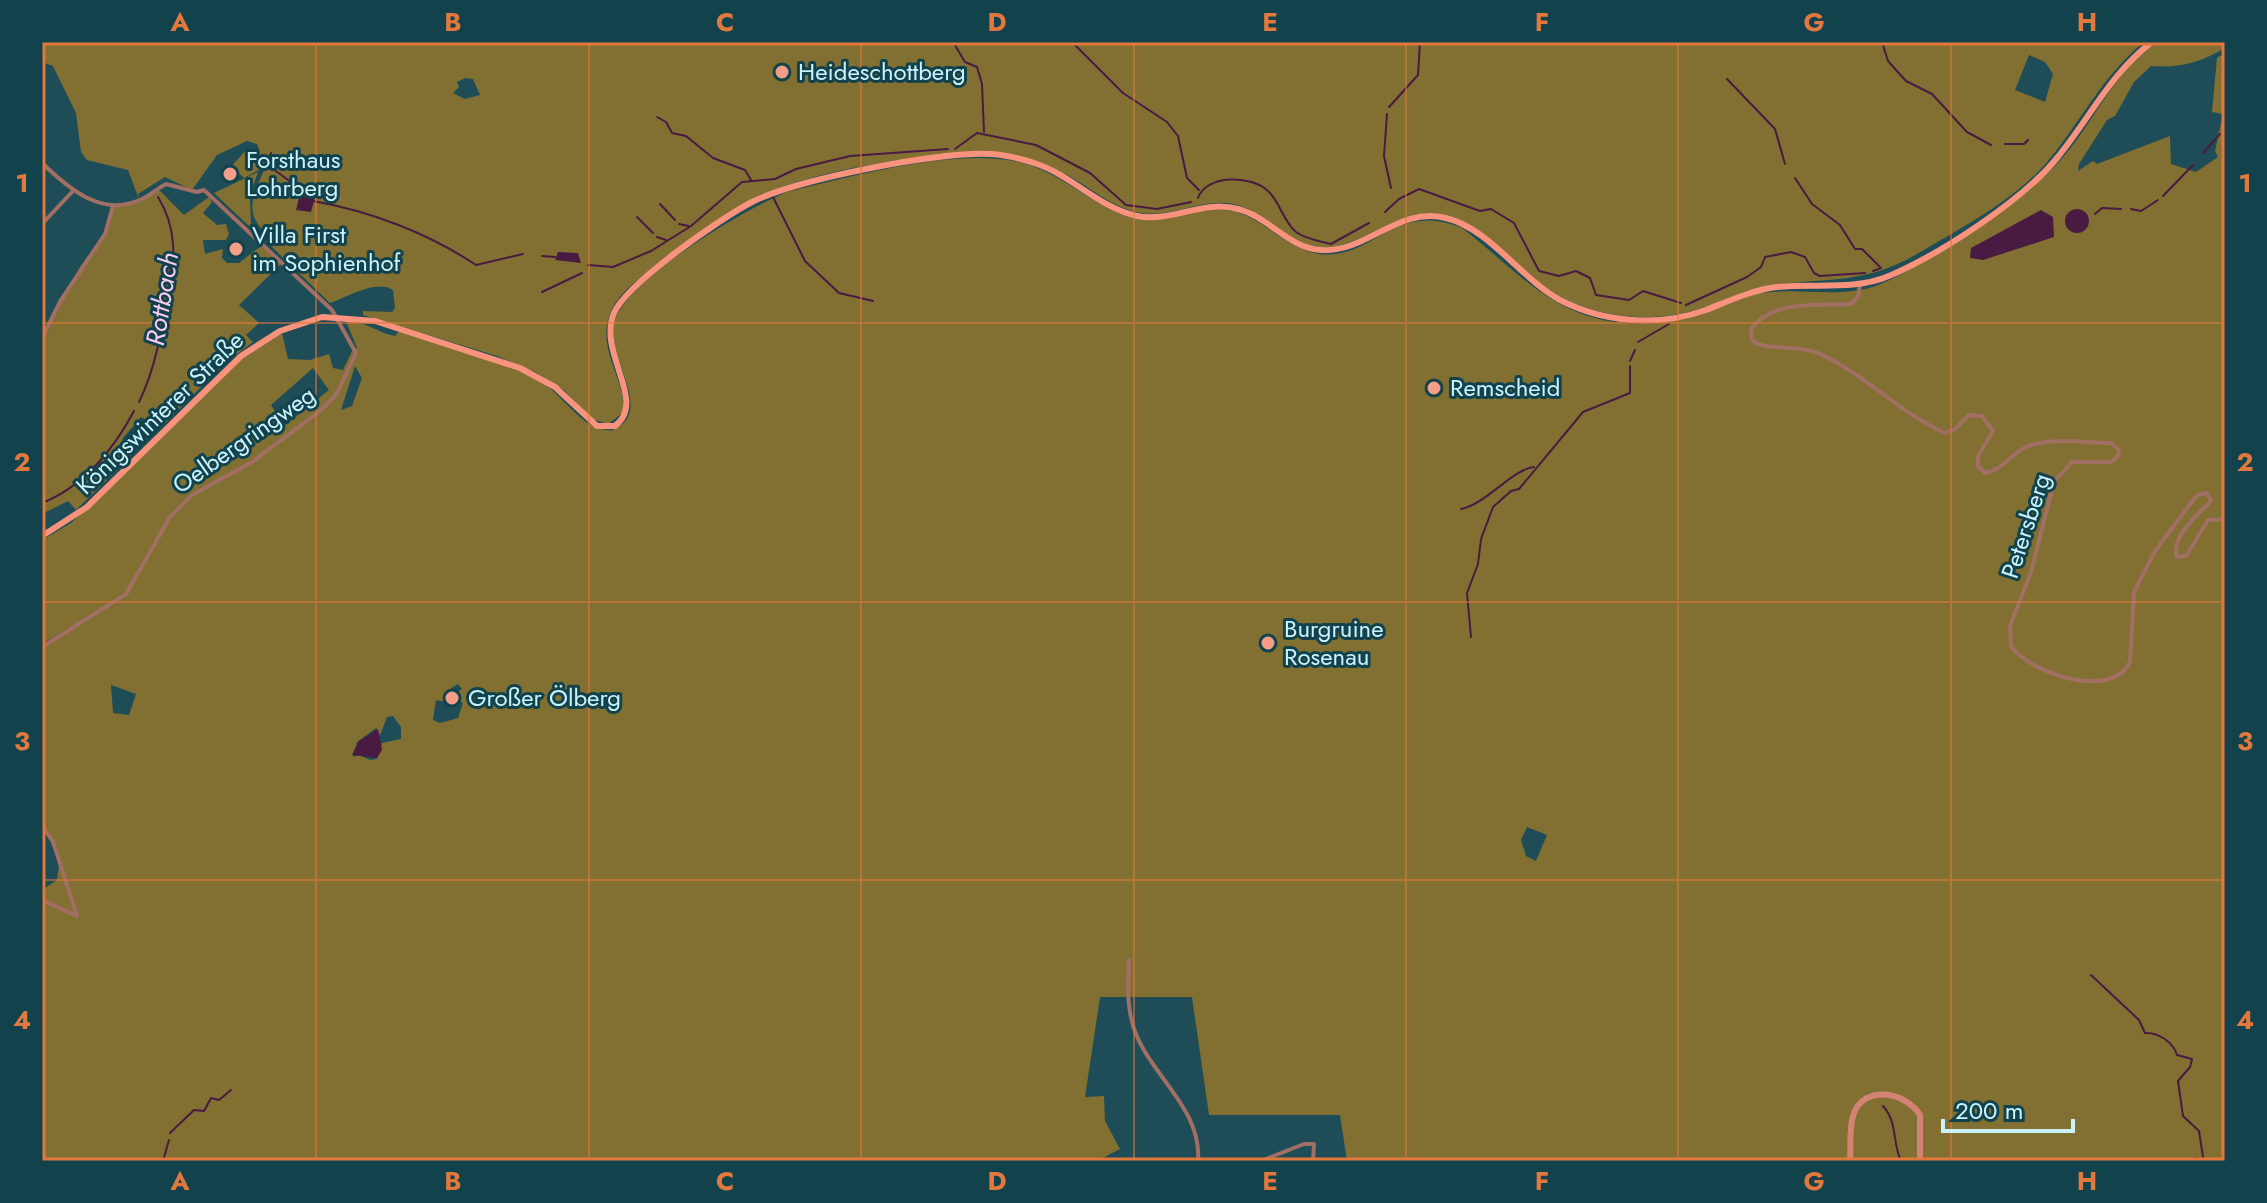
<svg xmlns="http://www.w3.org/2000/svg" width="2267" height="1203" font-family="Jost,sans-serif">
<rect width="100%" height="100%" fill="#1e4d57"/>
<g fill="#827032" fill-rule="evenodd">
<path d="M42,42H2144C2103,75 2081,121 2048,161C2015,200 1961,228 1917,254C1861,287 1821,276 1762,287C1743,291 1725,301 1706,307C1658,323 1608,320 1563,298C1524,279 1490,228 1450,216C1396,200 1361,257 1310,246C1281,239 1264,211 1234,204C1198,197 1166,223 1129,210C1108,203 1090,188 1071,177C1041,160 1011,153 976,151C912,157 818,169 760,196C725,211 694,238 664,261C643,276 617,291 609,317C598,351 625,379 624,412L608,424L592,419L564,390L535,372L497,356L363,315V311L392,312L395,308L393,290C376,279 348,297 330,303L273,248C269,236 262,231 256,221C246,204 259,182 266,166L244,178L240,174L223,183L234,178L237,172L231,167L246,150L251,153L259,149L257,144L247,141L217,155L192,190L165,177L138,194L139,199L128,170L87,160L81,152L76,113L53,66L42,62ZM2029,55L2045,62L2053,74L2045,102L2015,90ZM465,78L473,79L480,95L465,99L453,93L459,87L457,82Z"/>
<path d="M2158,42H2225V48C2200,63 2180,68 2151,66L2134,82L2115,116L2107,120L2079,164L2078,171L2093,161L2097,164L2170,136L2171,164L2196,172L2218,157L2215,151L2223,114L2212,112L2217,58L2225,53V1161L2195,1157L2194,1161H1347L1340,1115H1209L1192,997H1100L1085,1097L1104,1096L1105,1121L1120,1149L1097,1161H42V890L57,880L60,858L42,825V648L70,627L42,644V540L71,523L229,368L256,346L282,333L288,359L310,360L329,354L333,368L343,370L352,351L357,348L346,321C366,321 378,333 395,336L400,330C446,346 503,357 544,384C566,398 584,433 613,430C657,411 603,355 615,320C630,277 747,207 790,191C857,176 971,142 1035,167C1070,180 1100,211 1137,219C1170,225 1200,203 1233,211C1265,219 1286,249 1319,254C1374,261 1392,200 1462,228C1502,258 1537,299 1585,315C1624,328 1667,326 1705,313C1722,308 1739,298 1757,294C1792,287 1831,297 1865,289C1906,281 2016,201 2049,172C2091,133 2108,75 2158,42ZM355,366L362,378L352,406L341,410ZM313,368L329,390L284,426L271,405ZM458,684L462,689L456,693V700L463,703L458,718L440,723L433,720L436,700L446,702L451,688ZM111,685L136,694L129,715L113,713ZM393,716L401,727V739L382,743L377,759L370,760L359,755L353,757L357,742L376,728L380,735L387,717ZM1527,827L1547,835L1536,861L1526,856L1521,840Z"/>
<path d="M258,172L250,195L251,228L214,193Z"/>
<path d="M159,190L184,215L209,197L212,202L203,213L217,225L226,224L229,234L226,240H203L205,254L223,249L222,258L227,263H239L261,246L282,263L239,305L259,323L246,335L253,342L225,363L160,428L141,417L122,439L135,452L76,510L68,501L42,514V336L80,267L104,234L112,207L144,200Z"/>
</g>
<g fill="#491b42">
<path d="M316,194L311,212L296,210L299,198Z"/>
<circle cx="2077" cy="221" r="12"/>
<path d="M2041,210L2053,217L2054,237L1983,260L1970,258L1971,248Z"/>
<path d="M558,252L578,253L581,263L555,260Z"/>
<path d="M378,729L382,750L377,758L352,755L359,741Z"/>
</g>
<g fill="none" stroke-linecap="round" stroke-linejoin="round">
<g stroke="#491b42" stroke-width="2">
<path d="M953,42L965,62L977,67L982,84L984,132"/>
<path d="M1072,42L1123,93L1167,122L1178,136L1187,178L1199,190"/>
<path d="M1882,42L1888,61L1906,81L1932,94L1967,132L1991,145"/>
<path d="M1727,79L1775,129L1785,164"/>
<path d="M1389,107L1418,75L1420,42"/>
<path d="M1387,114L1384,156L1391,188"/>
<path d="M657,117L666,122L672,133L686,136L713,158L745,170L751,180"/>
<path d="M2005,144H2024L2028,140"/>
<path d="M955,149L977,133L1036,145L1090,173L1126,205L1157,209L1191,202"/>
<path d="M2203,153L2220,134"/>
<path d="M267,164L271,153"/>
<path d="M269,166L295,185L299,198"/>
<path d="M1795,178L1812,204L1840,225L1855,249H1862L1881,268L1873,271"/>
<path d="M2163,196L2193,165"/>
<path d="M773,197L805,261L839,293L873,301"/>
<path d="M1198,198C1206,174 1252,175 1268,191C1280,202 1283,221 1296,232C1305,239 1320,241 1331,244L1369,223"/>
<path d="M313,201C370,211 428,233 476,265L523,254"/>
<path d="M660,204L675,220"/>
<path d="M2131,209L2141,211L2158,200"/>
<path d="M1385,212L1399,199L1419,189L1480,211L1491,209L1514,223L1539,271L1559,276L1576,271L1590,278L1596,295L1629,300L1643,291L1681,303"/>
<path d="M2095,214L2102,208L2121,209"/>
<path d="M637,217L653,233"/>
<path d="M679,224L689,226"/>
<path d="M657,237L666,240"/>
<path d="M542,256L555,257"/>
<path d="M588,265L613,267L651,251L691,226L742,182L775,179L796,169L850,156L948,149"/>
<path d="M542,292L582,273"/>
<path d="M1686,305L1747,277L1761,267L1765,257L1791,252L1805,257L1814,273L1820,276L1865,273"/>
<path d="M1638,342L1669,324"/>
<path d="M1630,361L1635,350"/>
<path d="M139,402C151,378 170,316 161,290C181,264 174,223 158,197"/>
<path d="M42,503C83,487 114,449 134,411"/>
<path d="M1461,509C1486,504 1513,469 1534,467"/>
<path d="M1471,637L1467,593L1478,564L1481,539L1493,507L1511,491L1519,489L1583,412L1630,393V366"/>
<path d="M2091,975L2139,1020L2145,1033C2158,1032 2173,1042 2177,1055L2192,1059L2190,1067L2178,1081L2183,1116L2199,1131L2203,1157"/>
<path d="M1883,1106C1898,1123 1892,1142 1901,1161"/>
<path d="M170,1133L194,1110L204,1111L211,1098L219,1100L231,1090"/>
<path d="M163,1161L169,1140"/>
</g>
<g stroke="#a16f63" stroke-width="4">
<path d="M42,163C70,190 104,219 144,198C152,194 158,188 166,184L197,192L204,190L332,310L356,353L336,395L320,411L252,462L192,495L170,517L126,594L42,647"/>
<path d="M42,224L72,192"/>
<path d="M1860,284L1858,297L1851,304C1820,306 1773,299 1751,329L1752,340C1765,352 1798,344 1818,353C1864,373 1899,413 1945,433L1955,429L1969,415L1982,416L1993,431L1978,456V466L1985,473C2001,471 2012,453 2028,446C2052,437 2085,443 2111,443L2119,450L2118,456L2111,462H2072L2054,482L2031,572L2010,626L2011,646C2030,673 2111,701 2130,662L2134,592L2155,551L2197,495L2207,493L2211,501C2199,513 2170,537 2177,557L2186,556L2208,520L2225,519"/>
<path d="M42,338L61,300L105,234L113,206"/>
<path d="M42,825L53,842L77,916"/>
<path d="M42,900L77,916"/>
<path d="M1129,960C1128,985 1126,1010 1136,1034C1153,1077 1202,1110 1198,1161"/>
<path d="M1261,1161L1304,1144H1314L1313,1161"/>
</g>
<path stroke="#d38372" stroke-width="6" d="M1850,1161C1851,1147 1849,1129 1853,1116C1863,1083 1906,1092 1920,1115V1161"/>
<path stroke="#f9937d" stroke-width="6" d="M42,536L87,507L241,356L280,331L322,317L375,321L520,368L555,387L597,426H615C648,401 597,353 614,313C627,283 721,218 752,202C798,179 940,151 991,154C1007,155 1022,159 1037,164C1072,176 1100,208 1137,216C1172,223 1203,199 1238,209C1269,217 1288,248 1321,250C1367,253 1397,206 1446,218C1490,229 1520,278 1560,300C1605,323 1658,327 1706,310C1729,301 1752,290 1777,287C1815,283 1853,291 1889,276C1940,254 2022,201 2057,158C2090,118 2110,74 2152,42"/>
</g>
<path fill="none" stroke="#e2783c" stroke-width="2" stroke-opacity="0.55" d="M316,42V1161M589,42V1161M861,42V1161M1134,42V1161M1406,42V1161M1678,42V1161M1951,42V1161M42,323H2225M42,602H2225M42,880H2225"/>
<g fill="#f49e8a" stroke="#12424c" stroke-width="3">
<circle cx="782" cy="72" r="8"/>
<circle cx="230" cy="174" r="8"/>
<circle cx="236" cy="249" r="8"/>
<circle cx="1434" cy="388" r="8"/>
<circle cx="1268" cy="643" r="8"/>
<circle cx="452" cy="698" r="8"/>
</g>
<g text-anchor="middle" stroke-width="6" stroke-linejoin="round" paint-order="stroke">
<g font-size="24" fill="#c9f2fc" stroke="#12424c" text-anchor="start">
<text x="798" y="80">Heideschottberg</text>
<text x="246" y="168">Forsthaus<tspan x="246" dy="28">Lohrberg</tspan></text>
<text x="252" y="243">Villa First<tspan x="252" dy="28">im Sophienhof</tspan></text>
<text x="1450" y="396">Remscheid</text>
<text x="1284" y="637">Burgruine<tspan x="1284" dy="28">Rosenau</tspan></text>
<text x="468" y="706">Großer Ölberg</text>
</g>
<g font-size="24" fill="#c9f2fc" stroke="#12424c">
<text transform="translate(160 413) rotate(-44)" y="8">Königswinterer Straße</text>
<text transform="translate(244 440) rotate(-35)" y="8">Oelbergringweg</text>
<text transform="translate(2026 526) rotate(-72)" y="8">Petersberg</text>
</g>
<g font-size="26" font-style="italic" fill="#fbccf2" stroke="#12424c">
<text transform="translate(162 299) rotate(-81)" y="9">Rottbach</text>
</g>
</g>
<rect width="2267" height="1203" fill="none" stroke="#12424c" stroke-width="88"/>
<path d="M1943 1119v12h130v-12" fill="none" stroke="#c9f2fc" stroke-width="4"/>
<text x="1955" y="1119" font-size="24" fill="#c9f2fc" stroke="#12424c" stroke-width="6" paint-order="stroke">200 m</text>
<rect x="44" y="44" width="2179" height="1115" fill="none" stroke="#e2783c" stroke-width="3"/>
<g font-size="26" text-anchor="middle" font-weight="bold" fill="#e2783c">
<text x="180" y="31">A</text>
<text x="453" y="31">B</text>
<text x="725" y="31">C</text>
<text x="997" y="31">D</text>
<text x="1270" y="31">E</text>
<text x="1542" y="31">F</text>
<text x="1814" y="31">G</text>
<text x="2087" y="31">H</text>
<text x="22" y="192">1</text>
<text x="2245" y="192">1</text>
<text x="22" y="471">2</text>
<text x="2245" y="471">2</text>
<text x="22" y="750">3</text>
<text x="2245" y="750">3</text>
<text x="22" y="1029">4</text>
<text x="2245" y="1029">4</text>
<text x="180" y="1190">A</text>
<text x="453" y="1190">B</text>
<text x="725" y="1190">C</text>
<text x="997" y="1190">D</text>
<text x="1270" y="1190">E</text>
<text x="1542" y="1190">F</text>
<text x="1814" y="1190">G</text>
<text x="2087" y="1190">H</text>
</g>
</svg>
